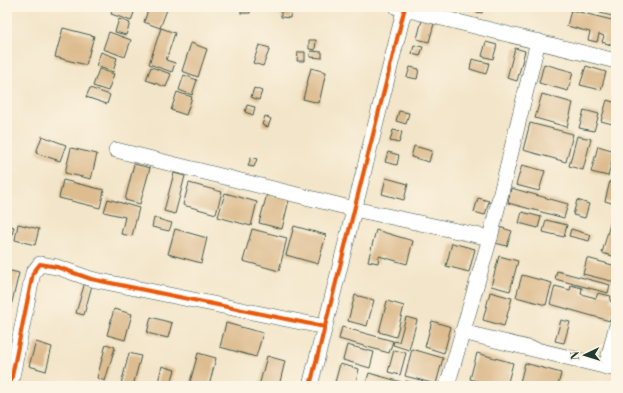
<svg xmlns="http://www.w3.org/2000/svg" width="623" height="393" font-family="'Libre Bodoni',serif">
<rect width="100%" height="100%" fill="#fcf5e5"/>
<filter id="ink" filterUnits="userSpaceOnUse"><feTurbulence type="fractalNoise" baseFrequency=".025" numOctaves="2"/><feDisplacementMap in="SourceGraphic" scale="8" xChannelSelector="R" yChannelSelector="G"/><feConvolveMatrix kernelMatrix="1 2 1 2 8 2 1 2 1" color-interpolation-filters="sRGB"/></filter>
<filter id="wash" filterUnits="userSpaceOnUse"><feTurbulence type="fractalNoise" baseFrequency=".012" numOctaves="4" result="noise"/><feDisplacementMap in="SourceGraphic" scale="16" xChannelSelector="R" yChannelSelector="G"/><feGaussianBlur stdDeviation="0.9" result="paint"/><feColorMatrix in="noise" values="0 0 0 0 0 0 0 0 0 0 0 0 0 0 0 0 0 1.4 0 .05"/><feComposite in="paint" operator="in"/></filter>
<g filter="url(#wash)">
<rect width="100%" height="100%" fill="#f3e5c9"/>
<g id="blocks">
<g fill="#ddbc8f">
<path d="M113,7H136L131,21L111,14Z"/>
<path d="M149,7H168L160,28L144,22Z"/>
<rect x="241" y="7" width="9" height="6"/>
<path d="M281,7H291L290,18L281,17Z"/>
<path d="M463,7H471L470,10L463,8Z"/>
<path d="M477,7H484L482,13L476,12Z"/>
<path d="M492,7H509L508,11Z"/>
<path d="M601,7H616V17L600,13Z"/>
<path d="M571,10L616,21V38H613L611,45L602,42L604,36L599,34L597,42L588,40L590,32L567,26Z"/>
<path d="M423,16L435,20L429,42L417,39Z"/>
<path d="M119,19L130,23L126,35L115,32Z"/>
<path d="M63,28L94,36L86,65L55,57Z"/>
<path d="M161,28L175,33L166,60L175,63L172,72L149,64Z"/>
<path d="M109,32L131,40L125,57L103,49Z"/>
<path d="M309,40H316L315,50L309,49Z"/>
<path d="M486,42L497,45L493,59L482,56Z"/>
<path d="M191,43L207,49L198,77L182,71Z"/>
<path d="M259,45L270,48L263,66L253,63Z"/>
<path d="M414,45L423,47L420,56L412,54Z"/>
<path d="M515,48L525,51L517,81L507,78Z"/>
<path d="M311,51L322,52V58L310,57Z"/>
<path d="M101,52L117,58L113,72L96,66Z"/>
<path d="M298,52H305V61H297Z"/>
<path d="M472,59L489,63L486,74L470,69Z"/>
<path d="M544,64L573,72L568,91L539,83Z"/>
<path d="M586,66L606,72L601,90L580,85Z"/>
<path d="M151,67L171,74L166,87L146,80Z"/>
<path d="M410,67L419,69L417,79L407,77Z"/>
<path d="M311,68L326,72L319,103L303,99Z"/>
<path d="M99,69L114,74L108,91L93,86Z"/>
<path d="M184,75L197,80L192,95L179,90Z"/>
<path d="M90,88L110,95L107,104L86,97Z"/>
<path d="M254,88L262,91L259,100L251,97Z"/>
<path d="M177,92L192,97L186,115L171,110Z"/>
<path d="M542,94L573,103L567,127L535,118Z"/>
<path d="M607,100L616,103V125L601,121Z"/>
<path d="M247,105L255,107L253,115L245,112Z"/>
<path d="M584,110L599,114L594,131L579,128Z"/>
<path d="M399,111L409,113L406,124L396,121Z"/>
<path d="M265,116L271,119L268,127L262,125Z"/>
<path d="M530,123L573,134L566,162L523,150Z"/>
<path d="M393,130L402,132L399,143L390,141Z"/>
<path d="M42,136L66,145L60,161L36,153Z"/>
<path d="M577,136L591,139L583,170L569,166Z"/>
<path d="M414,146L432,151L429,162L411,157Z"/>
<path d="M598,146L615,151L608,176L591,172Z"/>
<path d="M71,148L97,154L91,179L65,173Z"/>
<path d="M388,152L399,155L397,165L385,162Z"/>
<path d="M251,157L257,159L254,167L248,166Z"/>
<path d="M134,164L150,168L140,204L125,200Z"/>
<path d="M522,165L545,171L539,191L516,185Z"/>
<path d="M174,173L185,176L175,214L164,211Z"/>
<path d="M386,178L408,184L404,200L382,194Z"/>
<path d="M63,180L104,190L100,208L59,198Z"/>
<path d="M610,181L616,182V208L614,207L615,204L605,201Z"/>
<path d="M189,183L222,192L216,214L183,205Z"/>
<path d="M511,188L568,204L564,218L508,203Z"/>
<path d="M225,193L257,202L251,226L218,217Z"/>
<path d="M267,194L289,200L282,229L259,223Z"/>
<path d="M478,198L489,201L485,215L474,212Z"/>
<path d="M108,199L139,208L132,236L121,234L125,217L104,212Z"/>
<path d="M577,200L589,204L585,218L573,215Z"/>
<path d="M522,212L541,217L538,228L519,223Z"/>
<path d="M613,213H616V257L602,253Z"/>
<path d="M154,218L172,223L169,231L152,227Z"/>
<path d="M546,220L567,225L564,237L543,232Z"/>
<path d="M18,224L39,229L35,245L15,240Z"/>
<path d="M7,225L14,227L9,247H7Z"/>
<path d="M294,226L326,235L318,264L286,255Z"/>
<path d="M499,227L512,231L507,246L495,243Z"/>
<path d="M175,229L207,238L201,263L168,254Z"/>
<path d="M252,229L287,238L279,271L243,261Z"/>
<path d="M571,229L591,235L589,241L569,236Z"/>
<path d="M376,230L413,241L407,264L379,256L378,263L368,261Z"/>
<path d="M452,243L475,249L469,272L446,266Z"/>
<path d="M499,256L518,261L510,291L491,286Z"/>
<path d="M587,258L616,266L615,282L583,274Z"/>
<path d="M7,270L19,273L8,319H7Z"/>
<path d="M557,271L610,285L608,293L555,279Z"/>
<path d="M522,275L552,283L546,305L516,297Z"/>
<path d="M85,282L92,285L84,315L76,313Z"/>
<path d="M571,285L582,288L581,294L596,298L598,293L611,296L610,301L615,303L610,321L550,304L555,286L570,290Z"/>
<path d="M490,292L512,298L504,326L483,320Z"/>
<path d="M355,295L374,300L367,326L348,321Z"/>
<path d="M387,301L404,306L396,337L379,332Z"/>
<path d="M114,309L132,314L125,340L107,335Z"/>
<path d="M151,317L172,323L168,338L147,333Z"/>
<path d="M406,317L417,320L409,350L393,345L394,341L399,342Z"/>
<path d="M561,320L570,322L564,343L555,341Z"/>
<path d="M432,321L451,327L444,353L425,347Z"/>
<path d="M226,323L263,333L256,357L220,347Z"/>
<path d="M342,327L393,341L389,353L339,339Z"/>
<path d="M36,342L52,347L46,371L29,366Z"/>
<path d="M106,344L115,347L105,381L97,378Z"/>
<path d="M347,345L374,352L370,368L343,360Z"/>
<path d="M412,349L443,358L436,384L405,376Z"/>
<path d="M394,350L406,353L400,375L388,372Z"/>
<path d="M129,353L141,356L133,386L121,384Z"/>
<path d="M198,353L216,358L209,386L190,382Z"/>
<path d="M477,353L513,363L507,386H492L488,385V384L470,379Z"/>
<path d="M267,356L285,361L279,386H259Z"/>
<path d="M525,363L561,373L558,386H519Z"/>
<path d="M340,364L359,369L355,386H334Z"/>
<path d="M162,366L175,370L170,386H157Z"/>
<path d="M369,373L401,382L400,386H365Z"/>
<path d="M406,381L421,386H405Z"/>
<path d="M102,383L111,386H101Z"/>
</g>
</g>
</g>
<g filter="url(#ink)">
<use href="#blocks" fill-opacity="0" stroke="#3f564a" stroke-width="1"/>
<g fill="none" stroke-linecap="round" stroke-linejoin="round">
<g stroke="#3f564a" stroke-width="16">
<g id="minor">
<path d="M397,7L616,61"/>
<path d="M116,150L354,209L490,238"/>
<path d="M462,332L616,369"/>
<path d="M606,367L616,328"/>
<path d="M10,386L33,273L40,264L57,267L91,279L325,327"/>
<path d="M310,386L405,7"/>
<path d="M447,386L490,238L538,41"/>
</g>
</g>
<use href="#minor" stroke="#fff" stroke-width="15"/>
<g stroke="#fcf5e5" stroke-width="6">
<g id="cycleway">
<path d="M10,386L33,273L40,264L57,267L91,279L325,327"/>
<path d="M310,386L405,7"/>
</g>
</g>
<use href="#cycleway" stroke="#e8590c" stroke-width="4"/>
</g>
</g>
<rect width="623" height="393" fill="none" stroke="#fcf5e5" stroke-width="24"/>
<g transform="translate(585 355) rotate(266)" stroke="#fcf5e5" stroke-width="3" paint-order="stroke">
<path d="M0-3L7 15L0 10L-7 15Z" fill="#1f3d34"/>
<text y="-6" font-size="11" font-weight="bold" text-anchor="middle" fill="#1f3d34">N</text>
</g>
</svg>
